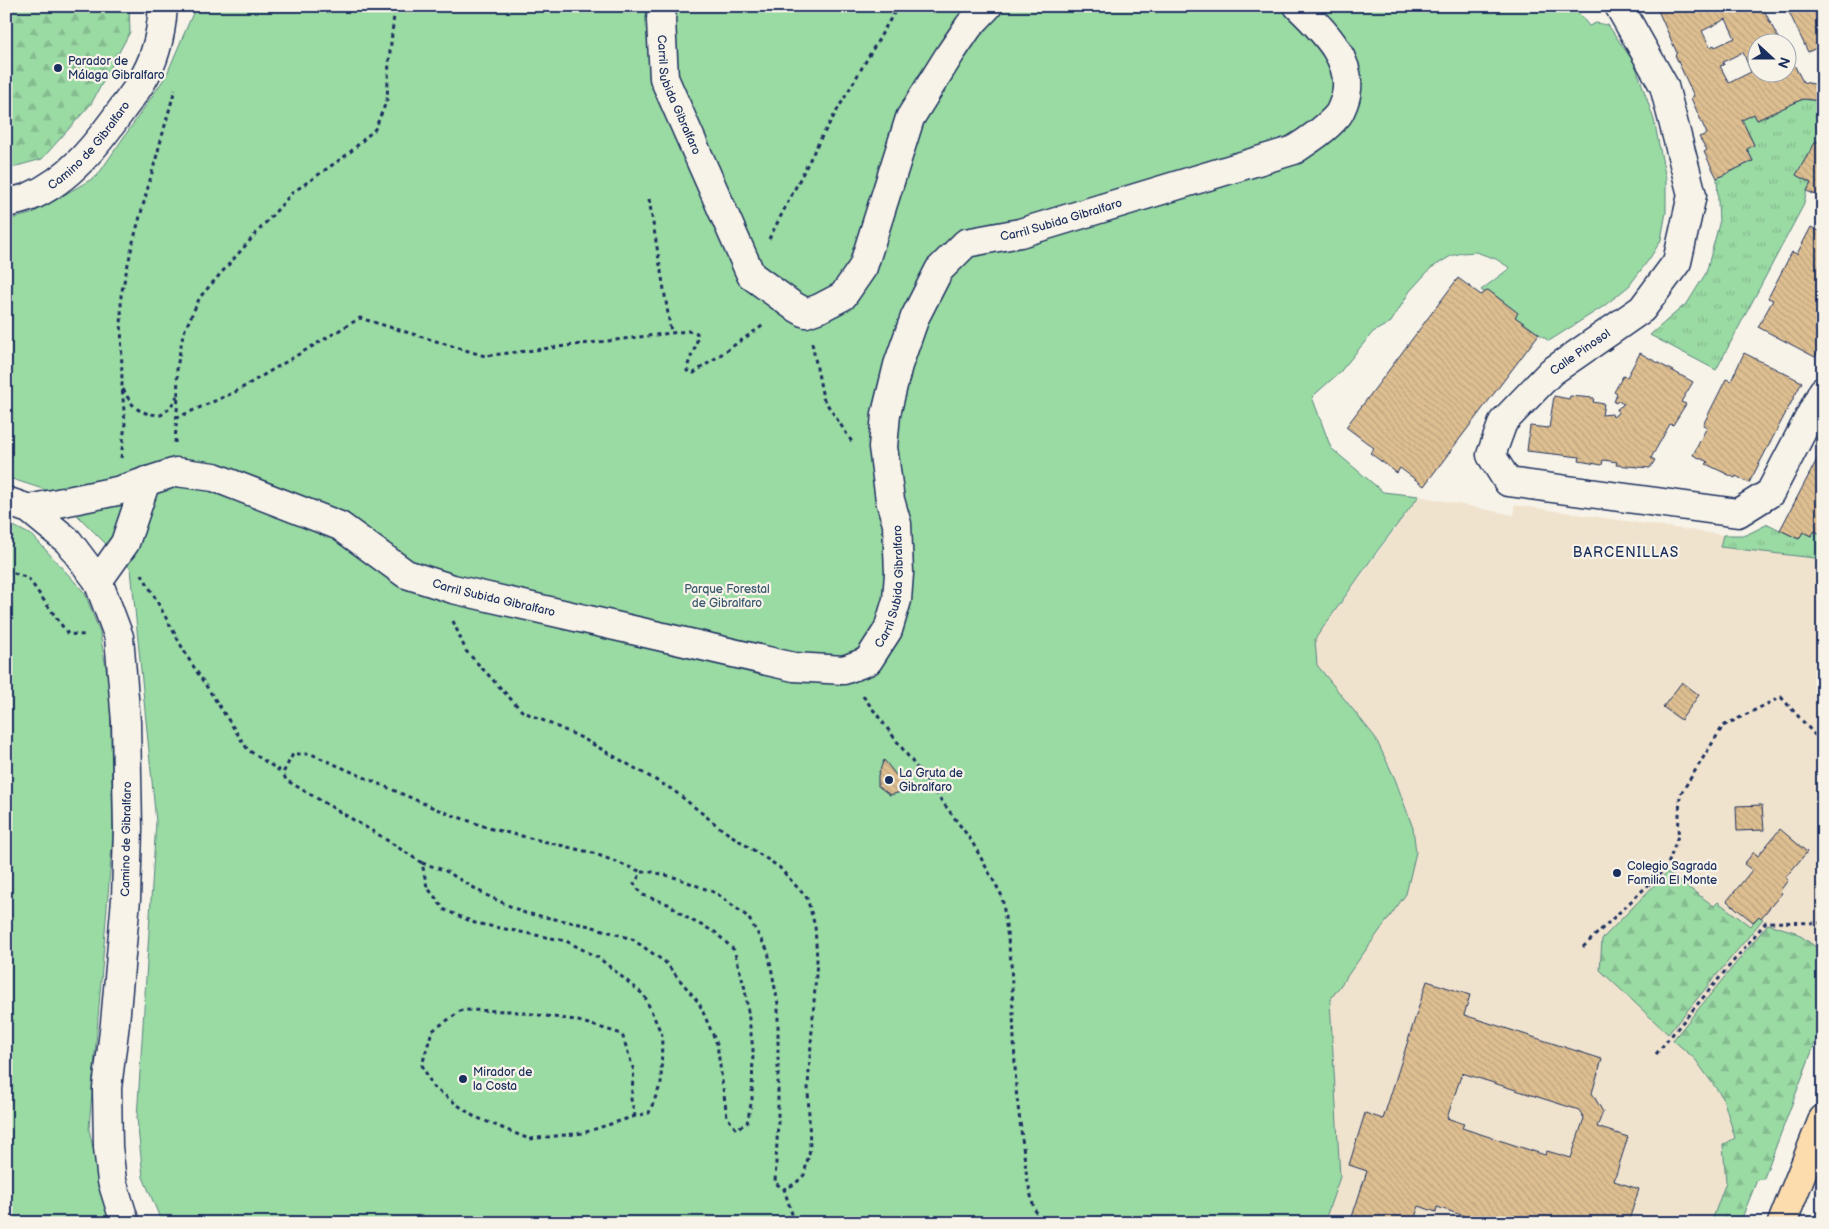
<svg xmlns="http://www.w3.org/2000/svg" width="1829" height="1229" font-family="'Balsamiq Sans',sans-serif">
<defs>
<pattern id="grass-tufts" width="24" height="20" patternUnits="userSpaceOnUse" patternTransform="scale(1.25)"><rect width="24" height="20" fill="#9adaa3"/><path d="M3 7l-1-3M5 7V3M7 7l1-3M15 17l-1-3M17 17v-4M19 17l1-3" fill="none" stroke="#84bb8f"/></pattern>
<pattern id="forest-firs" width="22" height="20" patternUnits="userSpaceOnUse" patternTransform="scale(1.25)"><rect width="22" height="20" fill="#9adaa3"/><path d="M5 1l3.5 6h-7zM16 11l3.5 6h-7z" fill="#84bb8f"/></pattern>
<pattern id="building-back-hatch" width="6" height="6" patternUnits="userSpaceOnUse" patternTransform="scale(1.25)"><rect width="6" height="6" fill="#debf91"/><path d="M-1 5l2 2M0 0l6 6M5-1l2 2" fill="none" stroke="#bea47f"/></pattern>
</defs>
<rect width="100%" height="100%" fill="#f7f3e8"/>
<filter id="ink" filterUnits="userSpaceOnUse"><feTurbulence type="fractalNoise" baseFrequency=".02" numOctaves="2"/><feDisplacementMap in="SourceGraphic" scale="10" xChannelSelector="R" yChannelSelector="G"/><feConvolveMatrix kernelMatrix="1 2 1 2 8 2 1 2 1" color-interpolation-filters="sRGB"/></filter>
<g filter="url(#ink)">
<path fill="#f0e3ce" d="M1419,496L1514,515V505L1723,535L1720,546L1823,559V1022L1764,1178L1757,1180L1740,1223H1324L1340,1177L1330,1000L1405,894L1413,828L1395,779L1375,737L1317,665L1315,639Z"/>
<g fill="url(#grass-tufts)" stroke="#5a8480">
<path d="M1803,99L1823,101V145L1816,142L1796,175L1811,183L1807,191L1803,206L1716,370L1650,335L1688,302L1706,273L1719,224L1717,178L1753,161L1747,149L1754,145L1742,120L1754,114L1757,120Z"/>
<path d="M1768,524L1798,539L1803,532L1811,536L1815,531L1823,535V559L1720,547L1723,535H1746Z"/>
</g>
<g fill="url(#forest-firs)" stroke="#5a8480">
<path d="M6,6H129L130,32L91,104L42,159L6,169Z"/>
<path d="M1667,872L1714,906L1718,902L1750,926L1759,916L1763,919L1668,1034L1600,970L1602,939Z"/>
<path d="M1768,924L1795,932L1823,952V1022L1764,1178L1757,1180L1740,1223H1711L1726,1182L1723,1145L1735,1138L1723,1098L1695,1059L1673,1040Z"/>
</g>
<g fill="#9adaa3" stroke="#5a8480">
<path d="M196,6H1573L1589,26L1596,23L1608,25L1635,64L1654,120L1666,179V212L1661,240L1650,258L1629,286L1604,306L1549,341L1515,317L1518,313L1488,290L1486,293L1481,290L1510,268L1496,259L1476,252L1462,253L1451,256L1431,268L1410,291L1391,322L1373,332L1340,372L1312,397L1331,448L1383,492L1419,496L1378,550L1315,639L1317,665L1375,737L1395,779L1413,828L1416,852L1406,894L1330,1000L1340,1177L1324,1223H162L143,1177L137,1118L156,822L131,569L55,493L6,477V220L31,214L97,176L166,76Z"/>
<path d="M6,522L33,536L85,593L100,633L110,691L113,834L89,1129L102,1190L115,1223H6Z"/>
</g>
<g fill="url(#building-back-hatch)" stroke="#1b2f5e" fill-rule="evenodd">
<path d="M1656,6H1762L1780,42H1756V72H1786L1787,51L1803,82L1814,84L1822,101L1803,99L1757,120L1754,114L1742,120L1754,145L1747,149L1753,161L1717,178L1704,152L1707,150L1699,137L1707,134L1691,98L1694,96L1675,55L1677,53ZM1726,19L1735,38L1715,47L1714,45L1710,47L1702,31ZM1743,52L1751,72L1729,83L1720,66L1724,65L1723,62Z"/>
<path d="M1797,6H1823V45L1808,52L1788,10Z"/>
<path d="M1823,81V101H1822L1814,84Z"/>
<path d="M1816,141L1823,145L1822,198L1807,191L1811,183L1796,175Z"/>
<path d="M1811,227L1823,233V342L1815,357L1758,327L1773,300L1768,298L1792,252L1797,254Z"/>
<path d="M1458,278L1481,295L1488,290L1518,313L1515,317L1539,334L1424,486L1400,468L1397,473L1370,453L1374,448L1346,427Z"/>
<path d="M1640,353L1693,382L1681,402L1686,404L1673,425L1670,424L1651,458L1655,460L1650,468L1616,465L1617,462L1603,460L1602,465L1579,461L1580,457L1527,451L1530,426L1549,428L1554,396L1569,399L1570,396L1594,398L1593,402L1604,404L1602,415L1612,414L1613,417L1618,413L1617,409L1624,404L1618,401L1616,403L1614,402L1617,394L1614,392L1623,376L1627,377Z"/>
<path d="M1744,353L1802,382L1749,483L1736,476L1735,478L1706,464L1708,462L1693,455L1707,427L1703,425L1726,379L1731,381Z"/>
<path d="M1823,448V535L1815,531L1811,536L1803,532L1799,539L1780,530Z"/>
<path d="M1682,682L1699,695L1681,720L1663,707Z"/>
<path d="M884,760L908,790L890,795L878,786V775Z"/>
<path d="M1762,805L1764,830L1737,831L1736,806Z"/>
<path d="M1780,829L1807,852L1785,878L1788,880L1780,891L1782,893L1761,918L1759,916L1753,922L1727,901L1752,870L1744,864L1754,852L1758,856Z"/>
<path d="M1427,981L1470,995L1464,1015L1602,1059L1592,1093L1603,1112L1597,1127L1628,1137L1614,1181L1639,1189L1628,1223H1486L1437,1207L1436,1212L1419,1206L1413,1223H1350L1367,1171L1349,1165L1365,1113L1383,1119ZM1462,1073L1579,1110L1584,1118L1571,1158L1547,1151L1545,1155L1462,1128L1464,1124L1447,1118Z"/>
</g>
<g fill="none" stroke-linecap="round" stroke-linejoin="round">
<g stroke="#1b2f5e" stroke-width="31">
<g id="minor">
<path id="s1" d="M662,6L661,20L664,78L751,275L792,305L806,313L820,308L843,296L863,267L910,118L950,54L969,26L988,6"/>
<path d="M1619,6L1664,86L1692,195L1677,262L1642,309L1551,372L1503,422L1491,455L1508,482L1738,513L1770,493L1823,391"/>
<path id="s2" d="M6,203C14,201 22,200 29,197C70,180 98,143 123,108C136,91 149,73 155,52C160,37 162,22 163,6"/>
<path d="M6,501L29,509L68,541L98,581L119,637L126,722L128,829L126,899L115,1023L107,1088L108,1147L112,1181L125,1223"/>
<path id="s3" d="M29,509L117,491L176,472L214,477L340,526L406,574L453,589L794,667L844,670L868,661L888,630L897,600L899,573L897,524L890,500L883,447L886,414L898,365L915,317L939,270L966,243L1020,233L1294,150C1309,140 1325,130 1337,116C1340,113 1342,107 1344,102C1358,64 1324,31 1298,6"/>
<path d="M98,581L125,543L146,481"/>
</g>
</g>
<g stroke="#1b2f5e" stroke-width="31">
<path id="major" d="M1782,1223L1823,1119"/>
</g>
<g stroke="#1b2f5e" stroke-width="3" stroke-dasharray="4 4" stroke-linecap="butt">
<path d="M649,199L671,332"/>
<path d="M769,239L821,138L898,6"/>
<path d="M812,343L823,398L852,442"/>
<path d="M123,389C133,408 138,414 161,415L170,408L177,396"/>
<path d="M176,418L235,392L360,318L485,356L688,331L697,333C699,347 688,357 687,371L694,373L765,324"/>
<path d="M175,443L178,396L177,368L183,334L200,297L292,193L348,154L375,129L387,100L389,61L395,6"/>
<path d="M121,458L125,424L122,386L121,295L133,242L175,89"/>
<path d="M6,570L28,578L68,634L86,635"/>
<path d="M142,574L188,658L248,750L283,773"/>
<path d="M453,621L466,651L522,711L582,738L673,790L723,830L779,867L807,898L815,926L817,960L808,1086L810,1149L804,1175L795,1184L784,1189"/>
<path d="M863,696L971,840L1002,896L1011,961L1016,1090L1027,1178L1034,1209L1045,1223"/>
<path d="M422,863L379,835L286,780L283,773L293,754H311L441,811L492,829L593,853L642,872"/>
<path d="M1583,947L1667,867L1678,836L1680,795L1723,726L1781,697L1823,744"/>
<path d="M1656,1054L1766,922L1820,923"/>
<path d="M635,1116L583,1133L529,1139L473,1116L433,1087L422,1065L432,1031L462,1010L510,1011L575,1020L622,1034L634,1071L631,1099L635,1116L649,1113L661,1084L662,1035L644,995L599,958L566,941L475,923L445,910L427,887L422,863L444,870L486,895L525,913L590,926L632,939L665,962L699,1003L717,1044L727,1117L736,1129L747,1123L752,1099L753,1049L745,989L734,950L715,932L689,919L668,904L643,895L634,884L642,872H653L677,878L716,893L748,917L768,951L778,1004V1121L775,1183L784,1189L795,1223"/>
</g>
<use href="#minor" stroke="#f7f3e8" stroke-width="28"/>
<use href="#major" stroke="#fcdcac" stroke-width="28"/>
</g>
</g>
<g fill="#1b2f5e" stroke="#f7f3e8" stroke-width="2">
<circle cx="58" cy="68" r="5"/>
<circle cx="889" cy="780" r="5"/>
<circle cx="1617" cy="873" r="5"/>
<circle cx="463" cy="1079" r="5"/>
</g>
<g text-anchor="middle" stroke-width="4.5" stroke-linejoin="round" paint-order="stroke">
<g font-size="12" fill="#1b2f5e" stroke="#f7f3e8" text-anchor="start">
<text x="68" y="65">Parador de<tspan x="68" dy="14">Málaga Gibralfaro</tspan></text>
<text x="899" y="777">La Gruta de<tspan x="899" dy="14">Gibralfaro</tspan></text>
<text x="1627" y="870">Colegio Sagrada<tspan x="1627" dy="14">Familia El Monte</tspan></text>
<text x="473" y="1076">Mirador de<tspan x="473" dy="14">la Costa</tspan></text>
</g>
<g font-size="12" fill="#1b2f5e" stroke="#f7f3e8">
<text dy="4" stroke="none"><textPath href="#s1" startOffset="92">Carril Subida Gibralfaro</textPath></text>
<text dy="4" stroke="none"><textPath href="#s2" startOffset="104">Camino de Gibralfaro</textPath></text>
<text dy="4" stroke="none"><textPath href="#s3" startOffset="1428">Carril Subida Gibralfaro</textPath></text>
<text transform="translate(1580 352) rotate(-35)" y="4">Calle Pinosol</text>
<text dy="4" stroke="none"><textPath href="#s3" startOffset="962">Carril Subida Gibralfaro</textPath></text>
<text dy="4" stroke="none"><textPath href="#s3" startOffset="498">Carril Subida Gibralfaro</textPath></text>
<text transform="translate(126 839) rotate(-89)" y="4">Camino de Gibralfaro</text>
</g>
<g font-size="12" fill="#3b5a6f" stroke="#f7f3e8">
<text x="727" y="593">Parque Forestal<tspan x="727" dy="14">de Gibralfaro</tspan></text>
</g>
<g font-size="14" letter-spacing="1" fill="#1b2f5e" stroke="#f7f3e8">
<text x="1626" y="557">BARCENILLAS</text>
</g>
</g>
<rect width="1829" height="1229" fill="none" stroke="#f7f3e8" stroke-width="25"/>
<rect x="12" y="12" width="1804" height="1204" fill="none" stroke="#1b2f5e" stroke-width="2" filter="url(#ink)"/>
<g transform="translate(1772 58) rotate(111)"><circle r="24" fill="#f7f3e8" stroke="#9fa5b1"/>
<path d="M0-4L9 19L0 12L-9 19Z" fill="#1b2f5e"/>
<text y="-8" font-size="14" font-weight="bold" text-anchor="middle" fill="#1b2f5e">N</text>
</g>
</svg>
